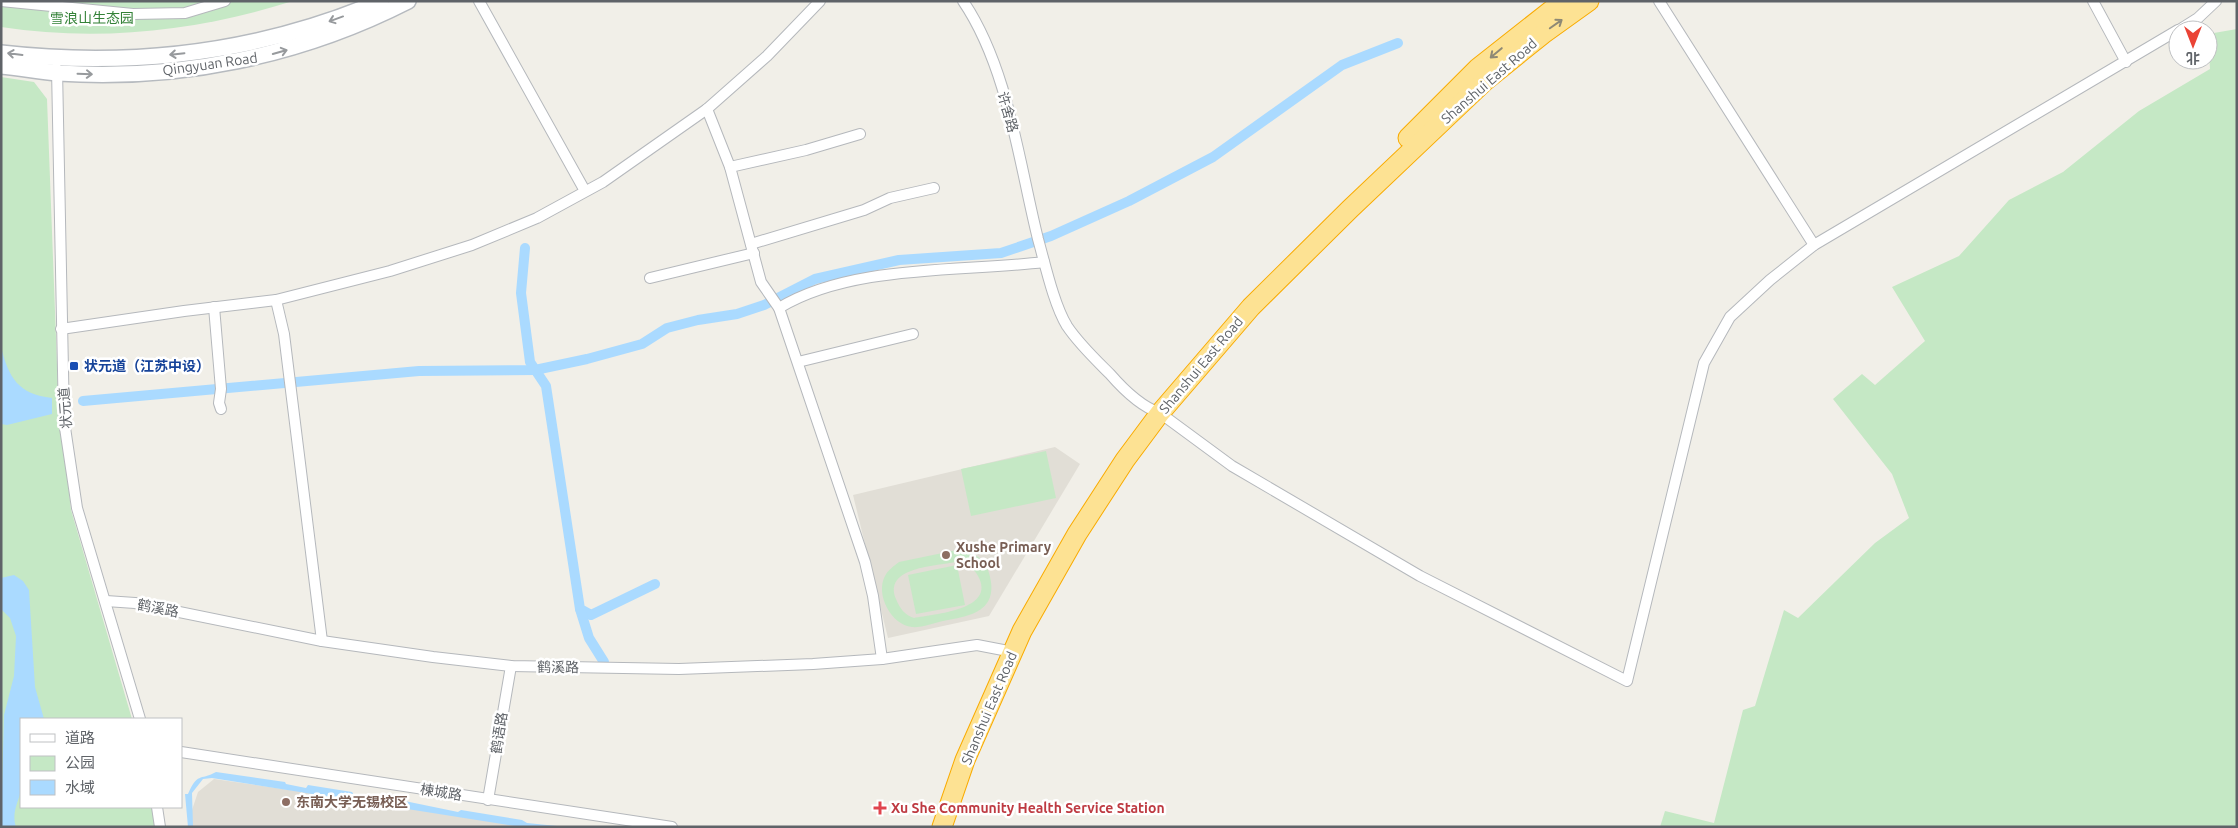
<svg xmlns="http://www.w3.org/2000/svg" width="2238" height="828" font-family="Ubuntu,'Noto Sans SC',sans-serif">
<rect width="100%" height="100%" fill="#f1efe8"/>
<g fill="#e1ded6">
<path d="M1055,447L1080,464L989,616L888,638L853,495Z"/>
<path d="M214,779L544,827H191V813L198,792Z"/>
</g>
<g fill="#c5e8c5" fill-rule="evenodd">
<path d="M1,1H293C198,31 100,42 1,27Z"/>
<path d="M2237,29V827H1660L1665,811L1714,823L1743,710L1755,706L1784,610L1798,618L1875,543L1909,518L1892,474L1833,399L1862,374L1875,385L1925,341L1892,287L1959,256L2009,200L2063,172L2139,111L2210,69L2208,34Z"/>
<path d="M1,77L34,82L47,99L58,391L71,510L132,719H21V807H154L158,827H1Z"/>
<path d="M1046,451L1056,498L971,516L961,469Z"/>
<path d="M957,550C972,551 985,558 989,573C1000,611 971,616 943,621C934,623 921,628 912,627C891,625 875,594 885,576C888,570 894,566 899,562ZM956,562C966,563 973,567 978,576C997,610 934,614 914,618C905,615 900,609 896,599C883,567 936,566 956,562Z"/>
<path d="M957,565L965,605L916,614L908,575Z"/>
</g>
<g fill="#aadaff">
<path d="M1,347C9,378 18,394 52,398V414L7,425L1,424Z"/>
<path d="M14,575L23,581L29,590L35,687L44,719H21C21,740 25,770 21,789C19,802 11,812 16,827H1L4,715L14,676L16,636L10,618L1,609V578Z"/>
<path d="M216,772L285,782L286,784L306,788L308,785L352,792L354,795L393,802L395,799L458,812L461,810L522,820L527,823L567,827H521L212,778L203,779L192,793L193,827H188L185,794H188C198,772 199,781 216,772Z"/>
</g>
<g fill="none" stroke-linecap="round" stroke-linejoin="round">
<g stroke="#aadaff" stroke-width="10">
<path d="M525,248L521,293L530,362L546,386L580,609L591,615L655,584"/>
<path d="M83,401L419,371L535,370L587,359L642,344L667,328L698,320L737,314L764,305L815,279L899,260L1001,253L1051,236L1129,201L1213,157L1342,65L1398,43"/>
<path d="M580,609L589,638L604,662"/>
</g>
<g stroke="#b5b8bc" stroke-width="12">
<g id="street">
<path d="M1,1L133,14L185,13L225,1"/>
<path d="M479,1L585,191"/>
<path d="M963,1C1008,67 1019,163 1038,239C1045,264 1054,305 1067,326C1079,344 1095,359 1110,374C1123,389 1142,407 1160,413L1232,466L1420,576L1627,681L1704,363L1730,317L1770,280L1814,245L2178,30"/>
<path d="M1659,1L1814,245"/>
<path d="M2093,1L2126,62"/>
<path d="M2179,30L2198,18L2216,1"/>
<path d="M57,69L64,421L77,508L140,719"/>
<path d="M707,109L730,167L761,282L779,308L865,562L873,596L882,659"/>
<path d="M730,167L806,150L860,134"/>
<path d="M751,244L864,210L890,198L934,188"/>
<path d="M650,278L754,253"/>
<path d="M276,300L284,334L322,641"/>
<path d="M214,307L221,389L219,403L221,409"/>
<path d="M779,308C851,264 962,272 1044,262"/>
<path d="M61,329L184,311L276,300L390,271L472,245L537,218L603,182L707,109L767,56L820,1"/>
<path d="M798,362L913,334"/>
<path d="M106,601L135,603L322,641L433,657L511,666L679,669L813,664L882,659L977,645L1003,650L1011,656"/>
<path d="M181,752L672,827"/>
<path d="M488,800L511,666"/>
<path d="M157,807L160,827"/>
</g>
</g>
<g stroke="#b6babf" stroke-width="18">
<g id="secondary">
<path d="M1,53C132,68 259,53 381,1"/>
<path d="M1,66C20,68 39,71 58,73C179,81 300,56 408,1"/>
</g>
</g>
<g stroke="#f9ab00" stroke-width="21">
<g id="highway">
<path d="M1408,138L1478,68L1563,1"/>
<path d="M942,827L965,760L1022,631L1077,534L1125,460L1160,413L1251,307L1350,209L1486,80L1543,34L1589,1"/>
</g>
</g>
<use href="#street" stroke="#fff" stroke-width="10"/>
<use href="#secondary" stroke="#fff" stroke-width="15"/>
<use href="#highway" stroke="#fde293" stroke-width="19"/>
</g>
<defs><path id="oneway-shaft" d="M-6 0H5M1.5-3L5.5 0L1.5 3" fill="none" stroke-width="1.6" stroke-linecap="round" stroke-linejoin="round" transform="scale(1.25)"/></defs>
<g stroke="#979a9d">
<use href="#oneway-shaft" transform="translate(336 19) rotate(160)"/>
<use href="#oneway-shaft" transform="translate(280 52) rotate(-16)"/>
<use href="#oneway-shaft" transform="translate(15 54) rotate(-173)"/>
<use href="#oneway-shaft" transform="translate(177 54) rotate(174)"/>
<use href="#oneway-shaft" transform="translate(85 74) rotate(2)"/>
</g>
<g stroke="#8e8975">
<use href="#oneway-shaft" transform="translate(1556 24) rotate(-35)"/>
<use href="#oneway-shaft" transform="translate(1496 53) rotate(140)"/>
</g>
<rect fill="#1a4fb4" stroke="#fff" stroke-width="2" x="69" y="361" width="10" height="10" rx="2.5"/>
<g fill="#8d6e63" stroke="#fff" stroke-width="2">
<circle cx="946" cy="555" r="5"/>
<circle cx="286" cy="802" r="5"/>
</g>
<path fill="#e0444e" stroke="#fff" stroke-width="2" d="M877.5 800.5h5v5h5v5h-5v5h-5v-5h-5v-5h5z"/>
<g text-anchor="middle" stroke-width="5" stroke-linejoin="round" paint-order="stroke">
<g font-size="14" fill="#348238" stroke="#fff">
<text x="92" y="23">雪浪山生态园</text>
</g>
<g font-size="14" fill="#5f6368" stroke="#fff">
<text transform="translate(210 64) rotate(-8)" y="5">Qingyuan Road</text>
<text transform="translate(1489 81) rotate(-41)" y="5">Shanshui East Road</text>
<text transform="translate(1008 112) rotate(74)" y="5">许舍路</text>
<text transform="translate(1201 365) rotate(-50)" y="5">Shanshui East Road</text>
<text transform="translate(65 408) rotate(-94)" y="5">状元道</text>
<text transform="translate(158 608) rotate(11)" y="5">鹤溪路</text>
<text transform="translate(558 667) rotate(1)" y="5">鹤溪路</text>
<text transform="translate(989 708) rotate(-67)" y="5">Shanshui East Road</text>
<text transform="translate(499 733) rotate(-81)" y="5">鹤语路</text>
<text transform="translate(441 792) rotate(9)" y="5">楝城路</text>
</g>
<g font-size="14" font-weight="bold" fill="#164399" stroke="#fff" text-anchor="start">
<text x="84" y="371">状元道（江苏中设）</text>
</g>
<g font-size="14" font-weight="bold" fill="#785e54" stroke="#fff" text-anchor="start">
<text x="956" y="552">Xushe Primary<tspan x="956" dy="16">School</tspan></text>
<text x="296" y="807">东南大学无锡校区</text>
</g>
<g font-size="14" font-weight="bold" fill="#be3a42" stroke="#fff" text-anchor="start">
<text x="891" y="813">Xu She Community Health Service Station</text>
</g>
</g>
<rect width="2238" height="828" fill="none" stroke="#5f6368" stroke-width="5"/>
<rect x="20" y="718" width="162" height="90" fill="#ffffff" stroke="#bfc1c3"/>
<rect x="30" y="734" width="25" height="8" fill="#ffffff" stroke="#bfc1c3"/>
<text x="65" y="743" font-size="15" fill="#5f6368">道路</text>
<rect x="30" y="756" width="25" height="15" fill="#c5e8c5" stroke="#bfc1c3"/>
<text x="65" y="768" font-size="15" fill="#5f6368">公园</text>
<rect x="30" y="780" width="25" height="15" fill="#aadaff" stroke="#bfc1c3"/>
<text x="65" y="793" font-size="15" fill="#5f6368">水域</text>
<g transform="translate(2193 45) rotate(180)"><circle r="24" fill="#ffffff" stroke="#bfc1c3"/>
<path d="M0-4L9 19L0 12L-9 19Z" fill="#ea4335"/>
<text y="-8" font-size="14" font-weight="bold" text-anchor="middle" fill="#5f6368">北</text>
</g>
</svg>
